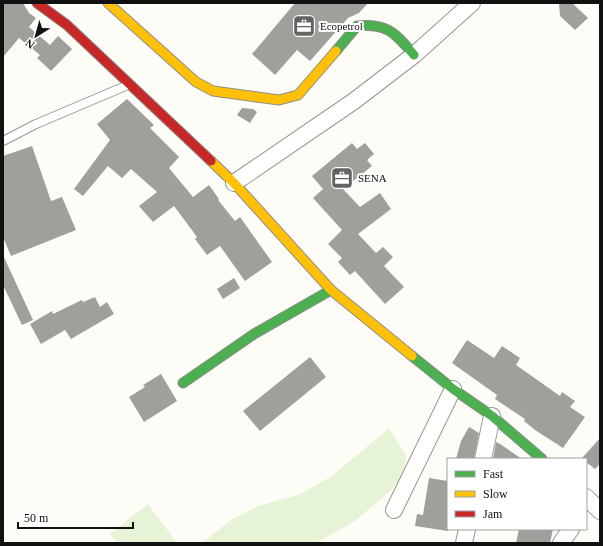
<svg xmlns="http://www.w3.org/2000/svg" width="603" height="546" font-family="'Times New Roman',serif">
<rect width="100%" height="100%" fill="#fdfcf7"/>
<g fill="#e7f3d7">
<path d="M389,428L406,456L405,473L390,491L355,521L316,543H202L231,520L258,506L298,495L332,476Z"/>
<path d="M148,504L177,543H118L110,534Z"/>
</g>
<g fill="#a19f9c">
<path d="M3,3H23L29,13L36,18L29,27L50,45L58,36L72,49L51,71L37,58L40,55L19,38L3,57Z"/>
<path d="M295,3H368L359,13L348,18L310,61L297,50L275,75L252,54Z"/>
<path d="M559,3H572L588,18L575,30L560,16Z"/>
<path d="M127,99L154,125L150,128L179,157L169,168L193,197L209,185L219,199L218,200L235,221L240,217L272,262L245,281L220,246L207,255L195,239L197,237L174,206L153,222L139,206L157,192L131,169L122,178L108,166L83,196L74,189L110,140L97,124Z"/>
<path d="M242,108L253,109L257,112L250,123L237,115Z"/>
<path d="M352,143L357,149L365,143L374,154L367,160L372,166L343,189L360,207L380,193L391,209L358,234L376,253L383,247L393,257L384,266L404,287L385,304L355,271L350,275L338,262L342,258L328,244L342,230L313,198L323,189L312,176Z"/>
<path d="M32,146L51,201L62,197L76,230L11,256L3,237V156Z"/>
<path d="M3,255L33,320L22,325L3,285Z"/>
<path d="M234,278L240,288L223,299L217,289Z"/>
<path d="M95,297L100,307L107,302L114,314L71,339L65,330L41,344L30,324L52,311L53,314L82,300L83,302Z"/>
<path d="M467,340L494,358L502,346L520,358L516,365L560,396L562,392L575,401L570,407L585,417L563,448L535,430L524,421L525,419L495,399L497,395L452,363Z"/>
<path d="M310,357L326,377L260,431L243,411Z"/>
<path d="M161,374L177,401L144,422L129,397L145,387L143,385Z"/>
<path d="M469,427L479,433L474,459H456L461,441Z"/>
<path d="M600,438V464L595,469L586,462V459L582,458Z"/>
<path d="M496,442L500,444L522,459H493Z"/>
<path d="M429,478L448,481V531L415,526L417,514L423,515Z"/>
<path d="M519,529H553L550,543H516Z"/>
</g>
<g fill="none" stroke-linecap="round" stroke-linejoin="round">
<g stroke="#979795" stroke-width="10">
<path id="lane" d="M3,141L36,124L128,85"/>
</g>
<g stroke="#979795" stroke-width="18">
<g id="street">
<path d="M234,183L354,101L414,55L472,3"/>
<path d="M483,459L492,416"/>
<path d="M586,497L600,511"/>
<path d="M394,510L453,389"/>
<path d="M464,543L467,529"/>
<path d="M561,543L571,529"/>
</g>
</g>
<g stroke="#8e8d8b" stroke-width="11">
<g id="fast">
<path d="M336,51L357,26C388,23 395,33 414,55"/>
<path d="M412,356L453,389L492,416L542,459"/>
<path d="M183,383L254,334L331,290"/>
</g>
</g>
<g stroke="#8e8d8b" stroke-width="11">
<g id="slow">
<path d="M108,3L196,82L213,91L279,100L298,95L336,51"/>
<path d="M211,161L234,183L331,290L412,356"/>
</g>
</g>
<g stroke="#8e8d8b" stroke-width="11">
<path id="jam" d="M37,3L67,25L211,161"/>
</g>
<use href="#lane" stroke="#fffffe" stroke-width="8"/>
<use href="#street" stroke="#fffffe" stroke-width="16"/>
<use href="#fast" stroke="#4caf50" stroke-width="9"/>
<use href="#slow" stroke="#ffc107" stroke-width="9"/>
<use href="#jam" stroke="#c62828" stroke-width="9"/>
</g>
<defs>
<g id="office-square" transform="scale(1.15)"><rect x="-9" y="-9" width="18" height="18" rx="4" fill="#646362" stroke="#fff"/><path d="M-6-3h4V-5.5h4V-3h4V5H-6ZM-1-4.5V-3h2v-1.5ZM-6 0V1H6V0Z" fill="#fff"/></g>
</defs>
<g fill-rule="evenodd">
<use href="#office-square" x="304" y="26"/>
<use href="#office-square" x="342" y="178"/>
</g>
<g text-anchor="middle" stroke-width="4" stroke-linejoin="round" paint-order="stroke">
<g font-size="11" fill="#111" stroke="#fff" text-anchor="start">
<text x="320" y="30">Ecopetrol</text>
<text x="358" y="182">SENA</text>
</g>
</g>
<rect width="603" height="546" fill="none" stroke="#111111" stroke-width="8"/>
<rect x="447" y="458" width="140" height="72" fill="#ffffff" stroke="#a0a0a0"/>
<rect x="455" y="471" width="20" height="6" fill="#4caf50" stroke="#a0a0a0"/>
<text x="483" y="478" font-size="12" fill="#111111">Fast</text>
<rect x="455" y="491" width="20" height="6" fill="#ffc107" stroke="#a0a0a0"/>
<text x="483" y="498" font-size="12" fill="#111111">Slow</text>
<rect x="455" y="511" width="20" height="6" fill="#c62828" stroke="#a0a0a0"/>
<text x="483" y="518" font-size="12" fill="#111111">Jam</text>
<g transform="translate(36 36) rotate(217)" stroke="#ffffff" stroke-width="3" paint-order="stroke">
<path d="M0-3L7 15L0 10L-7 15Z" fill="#111111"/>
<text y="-6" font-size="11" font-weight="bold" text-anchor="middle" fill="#111111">N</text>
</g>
<path d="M18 522v6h115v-6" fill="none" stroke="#111111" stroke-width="2"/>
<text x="24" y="522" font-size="12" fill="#111111" stroke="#ffffff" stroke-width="3" paint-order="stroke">50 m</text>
</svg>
